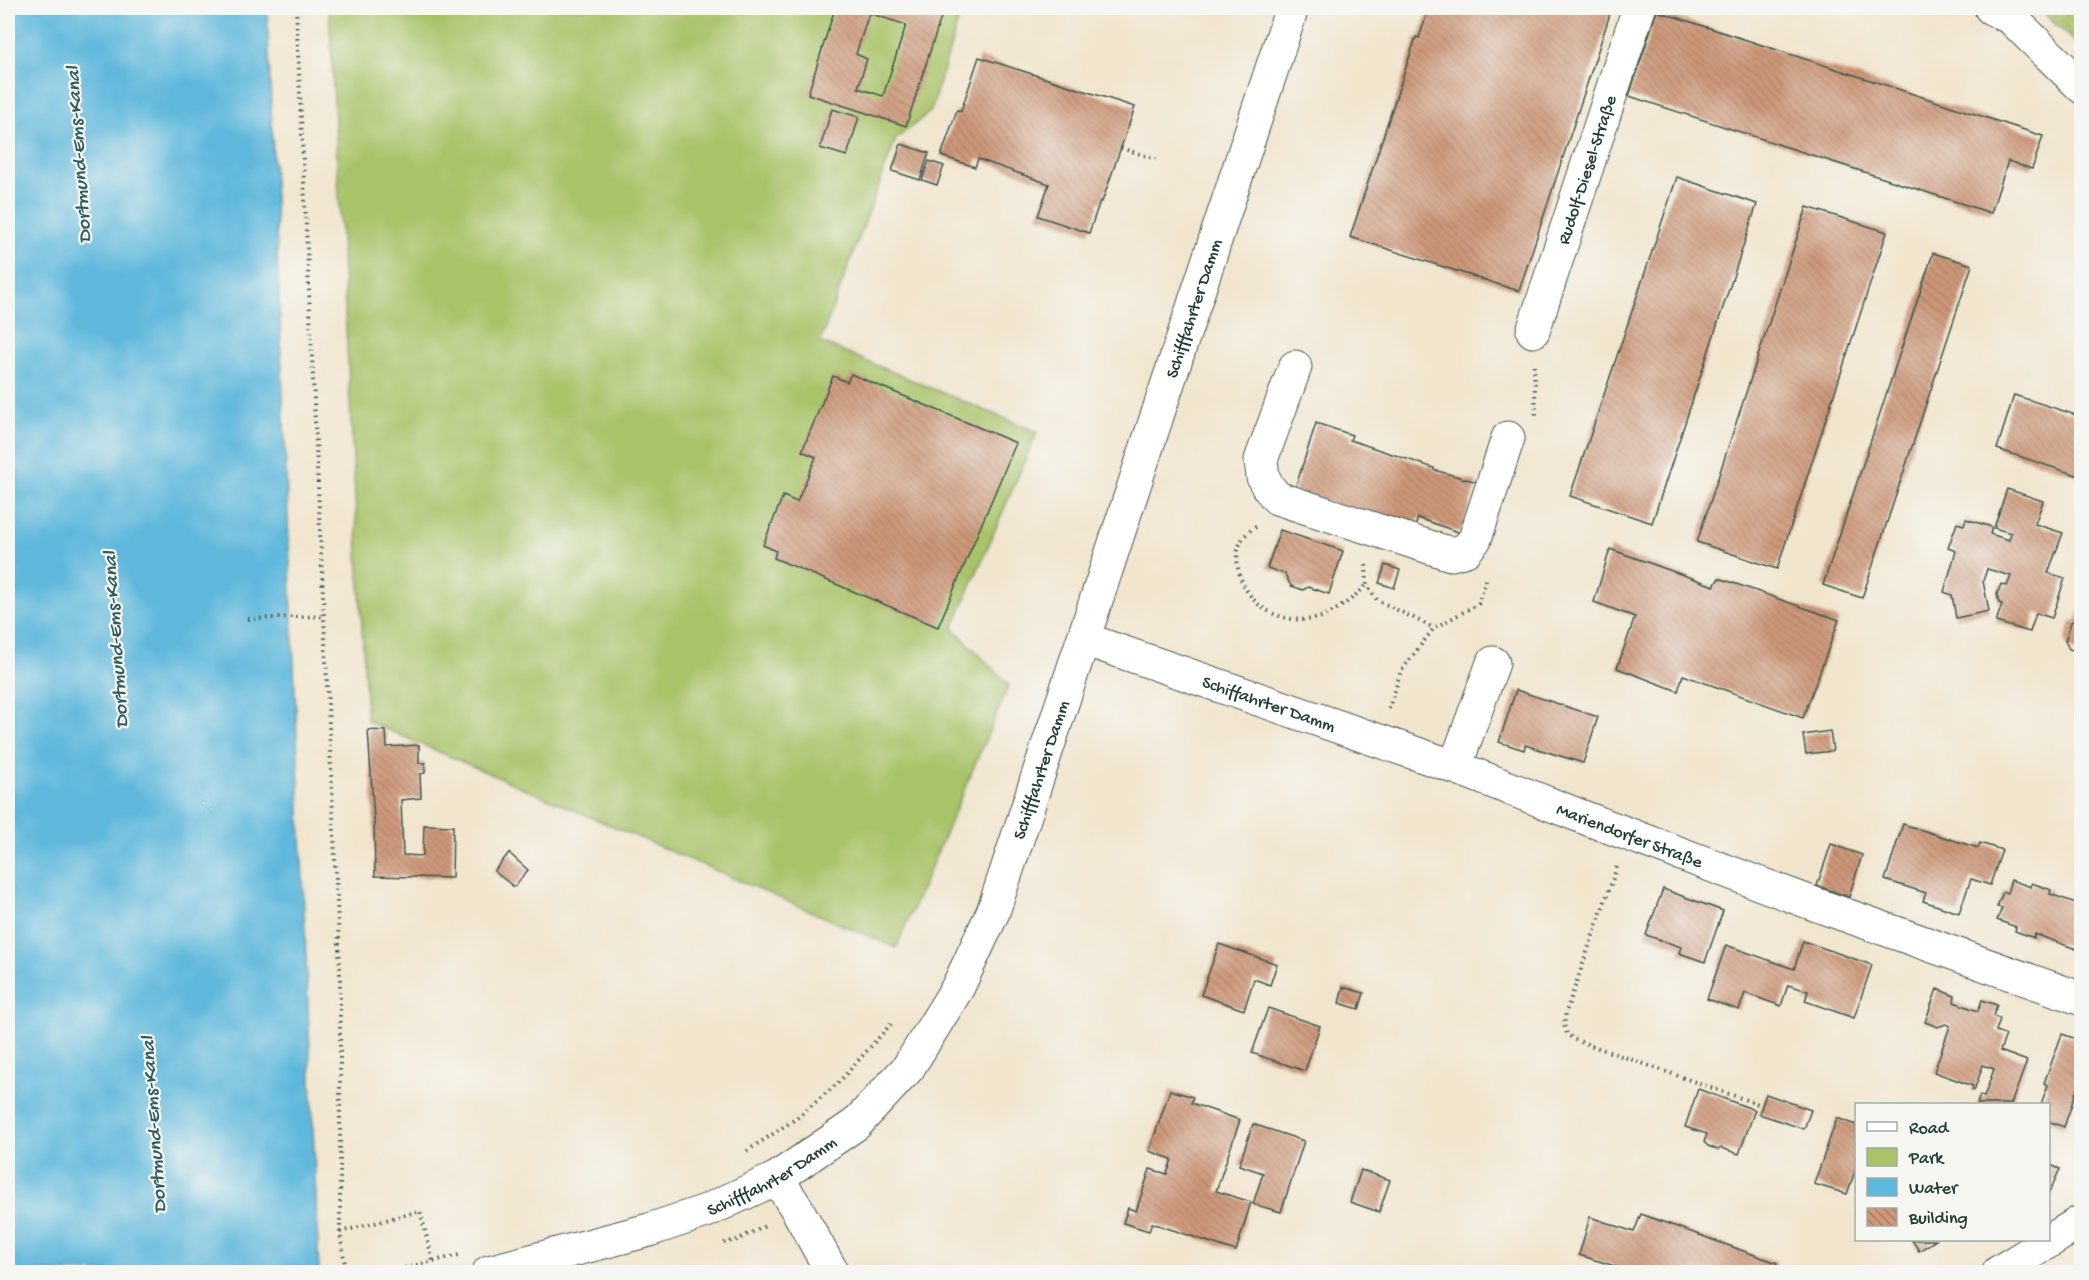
<svg xmlns="http://www.w3.org/2000/svg" width="2089" height="1280" font-family="'Gochi Hand',sans-serif">
<defs>
<pattern id="grass-dots" width="8" height="8" patternUnits="userSpaceOnUse" patternTransform="scale(1.5)"><rect width="8" height="8" fill="#a9c369"/><path d="M2 2h.1M6 6h.1" fill="none" stroke="#89a057" stroke-width="1.8" stroke-linecap="round"/></pattern>
<pattern id="building-back-hatch" width="6" height="6" patternUnits="userSpaceOnUse" patternTransform="scale(1.5)"><rect width="6" height="6" fill="#ce9879"/><path d="M-1 5l2 2M0 0l6 6M5-1l2 2" fill="none" stroke="#a77d64"/></pattern>
</defs>
<rect width="100%" height="100%" fill="#f6f6f2"/>
<filter id="ink" filterUnits="userSpaceOnUse"><feTurbulence type="fractalNoise" baseFrequency=".0167" numOctaves="2"/><feDisplacementMap in="SourceGraphic" scale="12" xChannelSelector="R" yChannelSelector="G"/><feConvolveMatrix kernelMatrix="1 2 1 2 8 2 1 2 1" color-interpolation-filters="sRGB"/></filter>
<filter id="wash" filterUnits="userSpaceOnUse"><feTurbulence type="fractalNoise" baseFrequency=".008" numOctaves="4" result="noise"/><feDisplacementMap in="SourceGraphic" scale="24" xChannelSelector="R" yChannelSelector="G"/><feGaussianBlur stdDeviation="1.35" result="paint"/><feColorMatrix in="noise" values="0 0 0 0 0 0 0 0 0 0 0 0 0 0 0 0 0 1.4 0 .05"/><feComposite in="paint" operator="in"/></filter>
<g filter="url(#wash)">
<rect width="100%" height="100%" fill="#f1e5ce"/>
<path fill="url(#grass-dots)" stroke="#64804e" stroke-width="1.5" d="M2038,8H2081V47Z"/>
<path fill="#a9c369" stroke="#64804e" stroke-width="1.5" d="M329,8H962L931,111L896,139L820,342L1037,432L953,628L1009,685L896,948L367,721Z"/>
<path fill="#5eb8dc" stroke="#3e7a88" stroke-width="1.5" d="M8,8H267L319,1272H8Z"/>
<g id="blocks">
<g fill="url(#building-back-hatch)" fill-rule="evenodd">
<path d="M835,8H944L906,126L808,94ZM869,13L906,25L883,96L858,88L867,59L856,54Z"/>
<path d="M1429,8H1612L1519,291L1350,237L1416,37L1419,38Z"/>
<path d="M1657,11L2043,136L2032,169L2008,161L1991,213L1629,96Z"/>
<path d="M979,57L1135,107L1102,202L1100,201L1089,233L1038,216L1049,184L978,159L975,167L941,156L957,110L961,111Z"/>
<path d="M832,109L859,117L847,156L820,148Z"/>
<path d="M901,144L929,153L920,180L892,171Z"/>
<path d="M929,161L944,166L937,185L922,180Z"/>
<path d="M1677,177L1757,204L1652,523L1570,496Z"/>
<path d="M1807,207L1887,232L1777,569L1697,542Z"/>
<path d="M1933,253L1972,265L1862,598L1823,585Z"/>
<path d="M851,374L1016,443L938,627L774,558L776,551L763,545L783,496L797,502L816,457L802,451L833,376L847,382Z"/>
<path d="M2014,395L2082,417V477L1997,449Z"/>
<path d="M1316,423L1352,435L1350,440L1434,468V470L1477,482L1461,533L1418,518L1415,527L1294,492Z"/>
<path d="M2007,489L2043,501L2035,524L2063,533L2048,573L2065,578L2052,618L2036,613L2030,632L1996,622L2002,604L1999,603L1997,594L2001,584L2007,586L2011,576L1987,569L1983,581L1989,611L1956,618L1952,595L1944,592L1956,551L1948,548L1957,523L1964,525L1966,519L1992,527L1990,534L2009,540L2011,533L1994,528Z"/>
<path d="M1280,530L1343,551L1329,594L1308,587L1303,590L1291,586L1285,574L1267,568Z"/>
<path d="M1610,549L1714,586L1719,578L1839,620L1803,718L1683,675L1678,691L1617,668L1635,617L1594,602Z"/>
<path d="M1385,565L1400,570L1394,588L1379,583Z"/>
<path d="M2081,608H2082V653L2069,649L2065,641L2071,622L2077,619Z"/>
<path d="M1516,690L1598,717L1583,763L1525,745L1524,750L1499,742Z"/>
<path d="M368,730L386,731L387,747L419,745V763H425V773L420,774L421,798L401,800L403,855L423,856L424,825L453,826L452,878L375,876L374,820Z"/>
<path d="M1830,731L1833,751L1806,754L1803,735Z"/>
<path d="M1903,824L1978,848L1980,843L2002,850L1990,885L1971,879L1959,913L1923,901L1926,893L1885,880Z"/>
<path d="M1831,844L1862,855L1849,897L1817,886Z"/>
<path d="M509,853L528,870L514,887L494,871Z"/>
<path d="M2011,880L2031,887L2032,883L2051,890L2050,894L2082,905V933L2076,949L2035,934L2034,938L2015,931L2016,927L1997,920L2002,908L1997,907L2003,892L2007,893Z"/>
<path d="M1663,889L1723,911L1705,962L1679,953L1681,947L1646,935Z"/>
<path d="M1803,941L1872,965L1854,1018L1805,1001L1808,991L1788,985L1781,1006L1745,993L1739,1010L1707,999L1726,945L1794,969Z"/>
<path d="M1219,944L1277,964L1270,985L1254,979L1244,1010L1201,995Z"/>
<path d="M1343,987L1364,993L1359,1009L1339,1003Z"/>
<path d="M1937,989L1955,996L1954,1002L1978,1011L1982,1000L1997,1005L1993,1016L2000,1019L1996,1031L2006,1035L2000,1051L2027,1061L2011,1104H1977L1980,1095L1984,1097L1994,1069L1983,1065L1974,1091L1972,1090L1973,1086L1934,1072L1950,1026L1946,1024L1938,1027L1925,1022Z"/>
<path d="M1268,1008L1320,1026L1305,1071L1252,1053Z"/>
<path d="M2062,1034L2082,1041V1091L2077,1089L2064,1127L2048,1121V1104H2041L2048,1085L2044,1083Z"/>
<path d="M1698,1089L1755,1110L1739,1154L1721,1148L1718,1150L1708,1146L1704,1142L1707,1134L1685,1127Z"/>
<path d="M1170,1090L1193,1097L1191,1103L1240,1120L1216,1191L1251,1202L1236,1251L1152,1223L1149,1231L1123,1223L1128,1208L1136,1211L1150,1169L1167,1174L1172,1159L1149,1151Z"/>
<path d="M1766,1094L1811,1110L1804,1129L1759,1114Z"/>
<path d="M1837,1118L1856,1125V1168L1847,1194L1814,1184Z"/>
<path d="M1253,1124L1304,1141L1281,1212L1253,1204L1263,1173L1239,1165Z"/>
<path d="M2048,1164L2060,1169L2048,1195Z"/>
<path d="M1361,1170L1390,1180L1379,1212L1350,1202Z"/>
<path d="M1641,1214L1777,1263L1773,1272H1634L1579,1255L1590,1217L1634,1232Z"/>
<path d="M1912,1240H1936L1919,1251Z"/>
</g>
</g>
</g>
<g filter="url(#ink)">
<use href="#blocks" fill-opacity="0" stroke="#3e564b" stroke-width="1.5"/>
<g fill="none" stroke-linecap="round" stroke-linejoin="round">
<g stroke="#3e564b" stroke-width="35">
<g id="minor">
<path d="M1991,8L2011,18L2082,87"/>
<path id="s1" d="M1533,331L1639,8"/>
<path d="M1295,367L1261,460L1263,477L1268,487L1277,498L1451,554L1466,550L1475,539L1508,438"/>
<path id="s2" d="M1084,639L1455,767L1588,819L1806,901L2082,999"/>
<path d="M1455,767L1493,663"/>
<path d="M777,1178L797,1209L832,1272"/>
<path d="M1999,1272L2082,1221"/>
</g>
</g>
<g stroke="#3e564b" stroke-width="35">
<g id="major">
<path id="s3" d="M489,1272L649,1230L706,1211L777,1178L856,1124L908,1068L958,987L993,912L1292,8"/>
</g>
</g>
<g stroke="#3e564b" stroke-width="4" stroke-dasharray="1.5 4.5" stroke-linecap="butt">
<path d="M296,8L340,966V1232L346,1272"/>
<path d="M1121,148L1156,159"/>
<path d="M1534,365L1536,418"/>
<path d="M1256,527C1224,543 1237,590 1263,608C1279,619 1303,623 1321,617C1339,610 1353,598 1367,585"/>
<path d="M1366,565L1367,585L1377,600L1434,628"/>
<path d="M248,619L325,616"/>
<path d="M1389,709L1401,671L1434,628L1478,604L1487,577"/>
<path d="M1617,867L1566,1012L1564,1025L1567,1034L1573,1039L1758,1104"/>
<path d="M747,1151L797,1118L838,1083L891,1024"/>
<path d="M340,1232L420,1211L433,1261"/>
<path d="M724,1243L737,1240L767,1225"/>
<path d="M387,1272L459,1255"/>
</g>
<use href="#minor" stroke="#fff" stroke-width="33"/>
<use href="#major" stroke="#fff" stroke-width="33"/>
</g>
</g>
<g text-anchor="middle" stroke-width="4.5" stroke-linejoin="round" paint-order="stroke">
<g font-size="18" fill="#1f3d34" stroke="#f6f6f2">
<text dy="6" stroke="none"><textPath href="#s1" startOffset="170">Rudolf-Diesel-Straße</textPath></text>
<text dy="6" stroke="none"><textPath href="#s3" startOffset="1290">Schifffahrter Damm</textPath></text>
<text dy="6" stroke="none"><textPath href="#s2" startOffset="196">Schiffahrter Damm</textPath></text>
<text dy="6" stroke="none"><textPath href="#s3" startOffset="804">Schifffahrter Damm</textPath></text>
<text dy="6" stroke="none"><textPath href="#s2" startOffset="580">Mariendorfer Straße</textPath></text>
<text dy="6" stroke="none"><textPath href="#s3" startOffset="300">Schifffahrter Damm</textPath></text>
</g>
<g font-size="20" font-style="italic" fill="#2f5c5e" stroke="#f6f6f2">
<text transform="translate(77 155) rotate(-94)" y="7">Dortmund-Ems-Kanal</text>
<text transform="translate(114 640) rotate(-94)" y="7">Dortmund-Ems-Kanal</text>
<text transform="translate(152 1125) rotate(-94)" y="7">Dortmund-Ems-Kanal</text>
</g>
</g>
<rect width="2089" height="1280" fill="none" stroke="#f6f6f2" stroke-width="30"/>
<rect x="1855" y="1103" width="195" height="138" fill="#f6f6f2" stroke="#a0aca6" stroke-width="1.5"/>
<rect x="1867" y="1122" width="30" height="9" fill="#ffffff" stroke="#a0aca6" stroke-width="1.5"/>
<text x="1909" y="1133" font-size="18" fill="#1f3d34">Road</text>
<rect x="1867" y="1148" width="30" height="18" fill="#a9c369" stroke="#a0aca6" stroke-width="1.5"/>
<text x="1909" y="1163" font-size="18" fill="#1f3d34">Park</text>
<rect x="1867" y="1178" width="30" height="18" fill="#5eb8dc" stroke="#a0aca6" stroke-width="1.5"/>
<text x="1909" y="1193" font-size="18" fill="#1f3d34">Water</text>
<rect x="1867" y="1208" width="30" height="18" fill="url(#building-back-hatch)" stroke="#a0aca6" stroke-width="1.5"/>
<text x="1909" y="1223" font-size="18" fill="#1f3d34">Building</text>
</svg>
